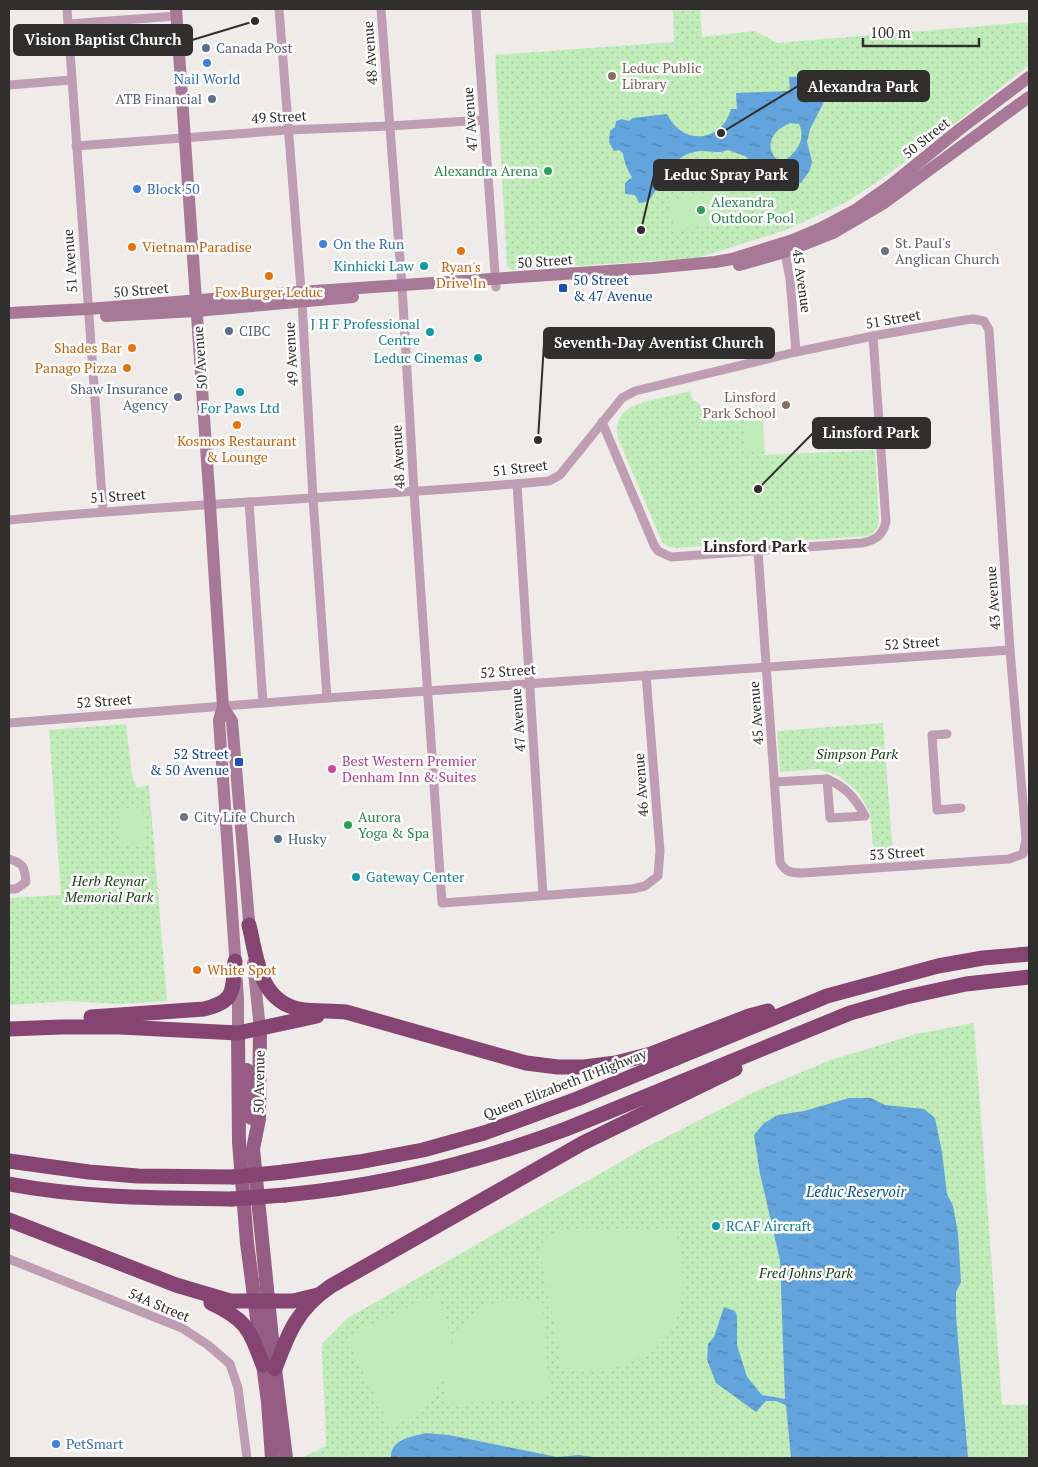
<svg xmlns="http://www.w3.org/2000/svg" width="1038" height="1467" font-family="'PT Serif',serif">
<defs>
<pattern id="park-dots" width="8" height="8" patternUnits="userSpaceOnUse" patternTransform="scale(1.25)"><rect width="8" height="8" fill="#c0ecb9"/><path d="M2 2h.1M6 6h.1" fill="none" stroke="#a5cb9f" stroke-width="1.8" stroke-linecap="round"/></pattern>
<pattern id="water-ripples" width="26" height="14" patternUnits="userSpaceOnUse" patternTransform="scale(1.25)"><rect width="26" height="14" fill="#63a4dd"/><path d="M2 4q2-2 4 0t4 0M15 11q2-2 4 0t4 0" fill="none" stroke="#5286b4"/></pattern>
</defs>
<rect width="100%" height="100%" fill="#efebe8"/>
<g fill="url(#park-dots)">
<path d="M673,9H700L702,37L755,31L777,43L1029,22V65L924,148L880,180L845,203L788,229L698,258L512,270L507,266L495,55L674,42Z"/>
<path d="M690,391L692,399L713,414L762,412L765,455L875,450L879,523L877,528L869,536L676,548L669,547L662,542L618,438C613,410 633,405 655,399C667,397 678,394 690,391Z"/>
<path d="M883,723L893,855L874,857L870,813L859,793L839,776L818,769L780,772L777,731Z"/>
<path d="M126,724L132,775L137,788L149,785L167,1001L119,1004L70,1001L9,1005V898L61,895L49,730Z"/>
<path d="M974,1023L1002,1405H1029V1458H301L326,1446C326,1412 322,1378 322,1344L348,1318L643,1149L756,1091L831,1060L916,1034Z"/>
</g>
<g fill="#c0ecb9">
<path d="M727,189L733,218L674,231L669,201Z"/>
<path d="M746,418H763L764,451L747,452Z"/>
<path d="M120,808H143L144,843L122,844Z"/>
<path d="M562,1230L676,1231L682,1261L683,1292L678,1316L662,1340L631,1363L596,1372L563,1368L540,1251C543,1238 549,1233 562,1230Z"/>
<path d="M437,1294C448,1316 449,1330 449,1353C464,1304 494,1299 542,1299L549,1390L544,1398L447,1404L446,1383L447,1365C436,1398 421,1412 391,1428L347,1341L350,1335Z"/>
</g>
<g fill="url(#water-ripples)" fill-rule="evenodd">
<path d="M808,76L824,83V102L810,129L807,142L812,161L810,170L801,183L792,186L773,180L745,156L728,150C715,155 706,149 694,152C670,158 663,182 650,199L645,202L639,203L635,195L625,194V183L632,177C627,170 624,161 623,153L619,150L614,151L609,142L610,131L615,127L616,121L622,119L629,121L633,118L667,114C682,146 722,143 731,109H737L736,93L790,91L789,77ZM790,123L799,124C807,140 795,155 782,162C771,158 767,145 774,135C778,129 784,126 790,123Z"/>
<path d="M849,1098H871L885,1105L924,1109L935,1118L942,1152L947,1194L953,1206L958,1233L961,1282L956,1292V1316L968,1458H791L786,1405L776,1401H766L756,1412L716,1383L707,1360L708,1344L714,1337L724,1307L735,1311L737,1316V1345L747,1377L762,1395L785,1399L780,1260L760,1174L754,1135L764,1123L778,1115L804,1111Z"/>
<path d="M426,1433L449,1435L557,1457L579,1455L599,1458H391C390,1439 411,1437 426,1433Z"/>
</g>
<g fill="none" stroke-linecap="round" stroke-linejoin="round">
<g stroke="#bf9eb3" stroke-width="9">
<path d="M67,9L103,511"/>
<path d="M279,9L302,302L313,498L327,698"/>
<path d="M381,9L402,286L414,491L442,903L632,889L645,886L658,876L660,851L646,675"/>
<path d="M476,9L496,287"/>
<path d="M68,24L177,16"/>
<path d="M9,85L71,80"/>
<path d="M76,146L288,130L389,126L484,120"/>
<path d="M784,248L790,279L796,352"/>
<path d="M602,422L654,545L658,551L671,557L862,543C876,540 882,536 886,522L873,336"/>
<path d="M517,484L543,895"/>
<path d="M249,502L263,703"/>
<path d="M9,520C189,503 369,497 549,481L560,475L622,398L635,391L796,352L873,336L965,320L973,319L984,321L989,330L1010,650L1026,839L1023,854L1009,859L802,873C791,873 785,872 780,862L758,551"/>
<path d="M9,723L327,698L1010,650"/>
<path d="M947,734L932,735L937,810L961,808"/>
<path d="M827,779C846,787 855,798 865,816L830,818Z"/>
<path d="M775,782L827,779"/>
<path d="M9,859C23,863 25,867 26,882L16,889H9"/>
<path d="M9,1259L182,1328L208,1345L230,1364L238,1388L247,1458"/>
</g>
<g stroke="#a87897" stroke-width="12">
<path d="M176,9L210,505L223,707L219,720L238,999V1033"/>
<path d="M739,265L785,252L833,233L884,203L1029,97"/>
<path d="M9,313L88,309L300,292L652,268L715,262L732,259L793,240L821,228L857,209L891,185L960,129L1029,77"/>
<path d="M106,316L196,311L353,297"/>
<path d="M223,707L232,721L250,933"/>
<path d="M253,963L260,1029"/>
</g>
<g stroke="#965c83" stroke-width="14">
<path d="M260,1029L259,1119L253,1149L275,1369L286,1458"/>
<path d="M238,1033L239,1142L247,1243L268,1402L272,1458"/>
<path d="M247,1070L251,1118"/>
</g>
<g stroke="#864472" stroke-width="15">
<path d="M249,925C257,958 259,1001 299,1009C315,1012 331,1010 346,1012L526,1063L558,1067H584L616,1063L651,1054L749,1016L768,1011"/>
<path d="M91,1017L204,1009C237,1001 232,990 235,961"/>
<path d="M9,1029L61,1027H120L238,1033L317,1016"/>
<path d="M9,1161L89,1172L138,1176L233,1177"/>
<path d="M284,1172L359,1162L423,1150L484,1133L577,1099L827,996L938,966L983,958L1029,954"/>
<path d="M9,1184C82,1198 157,1198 232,1199"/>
<path d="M285,1195C381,1186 475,1163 566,1129L850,1013L906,997L966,984L1029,977"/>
<path d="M9,1220L176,1285L230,1301H293L318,1295"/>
<path d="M211,1303C247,1320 249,1329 263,1365"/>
<path d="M275,1369C288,1333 298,1308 331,1286L583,1143L735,1069"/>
</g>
<g stroke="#864472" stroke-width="15">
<path d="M233,1177L284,1172"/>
<path d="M232,1199L285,1195"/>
</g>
</g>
<g fill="#5c6f8a" stroke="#fff" stroke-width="2">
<circle cx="206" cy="48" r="5"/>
<circle cx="212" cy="99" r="5"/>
<circle cx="229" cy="331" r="5"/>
<circle cx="178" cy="397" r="5"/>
<circle cx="278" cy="839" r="5"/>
</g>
<g fill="#3f7fe0" stroke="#fff" stroke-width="2">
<circle cx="207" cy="63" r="5"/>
<circle cx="137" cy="189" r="5"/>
<circle cx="323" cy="244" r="5"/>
<circle cx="56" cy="1444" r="5"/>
</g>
<g fill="#8d6e63" stroke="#fff" stroke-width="2">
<circle cx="612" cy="76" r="5"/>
<circle cx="786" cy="405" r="5"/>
</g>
<g fill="#2e9e5b" stroke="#fff" stroke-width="2">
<circle cx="548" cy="171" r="5"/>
<circle cx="701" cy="210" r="5"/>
<circle cx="348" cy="825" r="5"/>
</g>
<g fill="#e8710a" stroke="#fff" stroke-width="2">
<circle cx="132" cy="247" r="5"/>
<circle cx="461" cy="251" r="5"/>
<circle cx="269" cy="276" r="5"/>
<circle cx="132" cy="348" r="5"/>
<circle cx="127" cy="368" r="5"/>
<circle cx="237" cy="425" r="5"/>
<circle cx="197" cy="970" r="5"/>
</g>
<g fill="#6b7280" stroke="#fff" stroke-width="2">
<circle cx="885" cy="251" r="5"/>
<circle cx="184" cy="817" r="5"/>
</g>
<g fill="#0f9aa8" stroke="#fff" stroke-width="2">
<circle cx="424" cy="266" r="5"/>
<circle cx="430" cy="332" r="5"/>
<circle cx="478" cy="358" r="5"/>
<circle cx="240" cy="392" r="5"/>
<circle cx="356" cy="877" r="5"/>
<circle cx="716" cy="1226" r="5"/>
</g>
<g fill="#1a4fb4" stroke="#fff" stroke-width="2">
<rect x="558" y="283" width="10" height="10" rx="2.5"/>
<rect x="234" y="757" width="10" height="10" rx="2.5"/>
</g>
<circle fill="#d1479c" stroke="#fff" stroke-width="2" cx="332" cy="769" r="5"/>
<g text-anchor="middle" stroke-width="5" stroke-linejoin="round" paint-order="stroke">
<g font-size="14" fill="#4e5e75" stroke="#fff" text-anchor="start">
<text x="216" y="53">Canada Post</text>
<text x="202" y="104" text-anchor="end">ATB Financial</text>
<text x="239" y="336">CIBC</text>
<text x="168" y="394" text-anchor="end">Shaw Insurance<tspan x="168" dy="16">Agency</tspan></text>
<text x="288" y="844">Husky</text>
</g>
<g font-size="14" fill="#312f2e" stroke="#fff">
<text transform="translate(370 53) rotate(-94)" y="5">48 Avenue</text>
<text transform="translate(279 117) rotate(-3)" y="5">49 Street</text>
<text transform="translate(470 119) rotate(-94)" y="5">47 Avenue</text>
<text transform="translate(926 138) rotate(-39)" y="5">50 Street</text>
<text transform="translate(70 261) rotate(-94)" y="5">51 Avenue</text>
<text transform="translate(545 261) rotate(-4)" y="5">50 Street</text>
<text transform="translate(802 281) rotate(82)" y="5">45 Avenue</text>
<text transform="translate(141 290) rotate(-5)" y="5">50 Street</text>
<text transform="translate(893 319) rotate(-10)" y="5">51 Street</text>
<text transform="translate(291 354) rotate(-93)" y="5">49 Avenue</text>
<text transform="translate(200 358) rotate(-94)" y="5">50 Avenue</text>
<text transform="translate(398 457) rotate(-93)" y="5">48 Avenue</text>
<text transform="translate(520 468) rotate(-7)" y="5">51 Street</text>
<text transform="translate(118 496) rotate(-4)" y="5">51 Street</text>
<text transform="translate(993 598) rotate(-94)" y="5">43 Avenue</text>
<text transform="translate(912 643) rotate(-4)" y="5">52 Street</text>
<text transform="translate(508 671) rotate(-4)" y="5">52 Street</text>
<text transform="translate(104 701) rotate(-4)" y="5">52 Street</text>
<text transform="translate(756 713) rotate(-94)" y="5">45 Avenue</text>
<text transform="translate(518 720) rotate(-94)" y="5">47 Avenue</text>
<text transform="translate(641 785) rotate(-94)" y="5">46 Avenue</text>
<text transform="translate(897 853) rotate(-4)" y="5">53 Street</text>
<text transform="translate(259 1082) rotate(-89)" y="5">50 Avenue</text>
<text transform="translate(565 1084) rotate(-21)" y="5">Queen Elizabeth II Highway</text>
<text transform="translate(159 1305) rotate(23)" y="5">54A Street</text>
</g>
<g font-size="14" fill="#785e54" stroke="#fff" text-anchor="start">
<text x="622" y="73">Leduc Public<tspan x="622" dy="16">Library</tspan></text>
<text x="776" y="402" text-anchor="end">Linsford<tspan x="776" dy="16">Park School</tspan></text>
</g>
<g font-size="14" fill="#366cbe" stroke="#fff" text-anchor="start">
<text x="207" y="84" text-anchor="middle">Nail World</text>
<text x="147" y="194">Block 50</text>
<text x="333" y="249">On the Run</text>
<text x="66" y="1449">PetSmart</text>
</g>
<g font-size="14" fill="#27864d" stroke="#fff" text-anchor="start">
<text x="538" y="176" text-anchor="end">Alexandra Arena</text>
<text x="711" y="207">Alexandra<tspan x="711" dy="16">Outdoor Pool</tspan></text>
<text x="358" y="822">Aurora<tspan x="358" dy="16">Yoga &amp; Spa</tspan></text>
</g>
<g font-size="14" fill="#5b616d" stroke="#fff" text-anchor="start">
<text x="895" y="248">St. Paul's<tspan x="895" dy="16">Anglican Church</tspan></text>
<text x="194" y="822">City Life Church</text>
</g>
<g font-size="14" fill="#c56008" stroke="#fff">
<text x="142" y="252" text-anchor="start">Vietnam Paradise</text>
<text x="461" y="272">Ryan's<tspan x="461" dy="16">Drive In</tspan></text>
<text x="269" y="297">Fox Burger Leduc</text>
<text x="122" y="353" text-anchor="end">Shades Bar</text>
<text x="117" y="373" text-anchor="end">Panago Pizza</text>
<text x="237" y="446">Kosmos Restaurant<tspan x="237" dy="16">&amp; Lounge</tspan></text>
<text x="207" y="975" text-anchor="start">White Spot</text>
</g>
<g font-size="14" fill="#0d838f" stroke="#fff" text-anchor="end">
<text x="414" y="271">Kinhicki Law</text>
<text x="420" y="329">J H F Professional<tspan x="420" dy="16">Centre</tspan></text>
<text x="468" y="363">Leduc Cinemas</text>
<text x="240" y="413" text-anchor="middle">For Paws Ltd</text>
<text x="366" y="882" text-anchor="start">Gateway Center</text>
<text x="726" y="1231" text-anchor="start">RCAF Aircraft</text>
</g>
<g font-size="14" fill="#164399" stroke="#fff" text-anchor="start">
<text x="573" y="285">50 Street<tspan x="573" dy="16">&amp; 47 Avenue</tspan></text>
<text x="229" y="759" text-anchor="end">52 Street<tspan x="229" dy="16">&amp; 50 Avenue</tspan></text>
</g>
<g font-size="14" font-style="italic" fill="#143a0f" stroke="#fff">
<text x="857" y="759">Simpson Park</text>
<text x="109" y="886">Herb Reynar<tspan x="109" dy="16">Memorial Park</tspan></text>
<text x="806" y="1278">Fred Johns Park</text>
</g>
<g font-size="14" fill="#b23c85" stroke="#fff" text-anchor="start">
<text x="342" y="766">Best Western Premier<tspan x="342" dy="16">Denham Inn &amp; Suites</tspan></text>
</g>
<g font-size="15" font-style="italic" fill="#0b568b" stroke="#fff">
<text x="856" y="1197">Leduc Reservoir</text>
</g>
<g font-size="16" font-weight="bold" fill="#2c2826" stroke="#fff">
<text x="755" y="552">Linsford Park</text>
</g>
</g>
<path fill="none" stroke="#312f2e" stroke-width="2" d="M255 21L192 40M721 133L798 86M641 230L654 175M538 440L544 343M758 489L813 433"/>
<g fill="#312f2e" stroke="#fff" stroke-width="2">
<circle cx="255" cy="21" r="5"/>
<circle cx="721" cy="133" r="5"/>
<circle cx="641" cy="230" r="5"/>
<circle cx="538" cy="440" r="5"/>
<circle cx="758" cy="489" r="5"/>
</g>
<g fill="#312f2e" stroke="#312f2e" stroke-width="2">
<rect x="14" y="25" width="178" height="30" rx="5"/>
<rect x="798" y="71" width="131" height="30" rx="5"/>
<rect x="654" y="160" width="144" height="30" rx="5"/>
<rect x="544" y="328" width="230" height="30" rx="5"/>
<rect x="813" y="418" width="117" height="30" rx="5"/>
</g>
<g font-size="15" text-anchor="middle" font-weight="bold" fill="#fff">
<text x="103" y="45">Vision Baptist Church</text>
<text x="863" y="92">Alexandra Park</text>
<text x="726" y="180">Leduc Spray Park</text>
<text x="659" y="348">Seventh-Day Aventist Church</text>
<text x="871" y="438">Linsford Park</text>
</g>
<rect width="1038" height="1467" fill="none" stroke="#312f2e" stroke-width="20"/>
<path d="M863 38v8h116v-8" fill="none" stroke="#312f2e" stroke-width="2.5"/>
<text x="870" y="38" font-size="15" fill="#312f2e" stroke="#ffffff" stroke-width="4" paint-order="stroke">100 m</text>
</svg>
